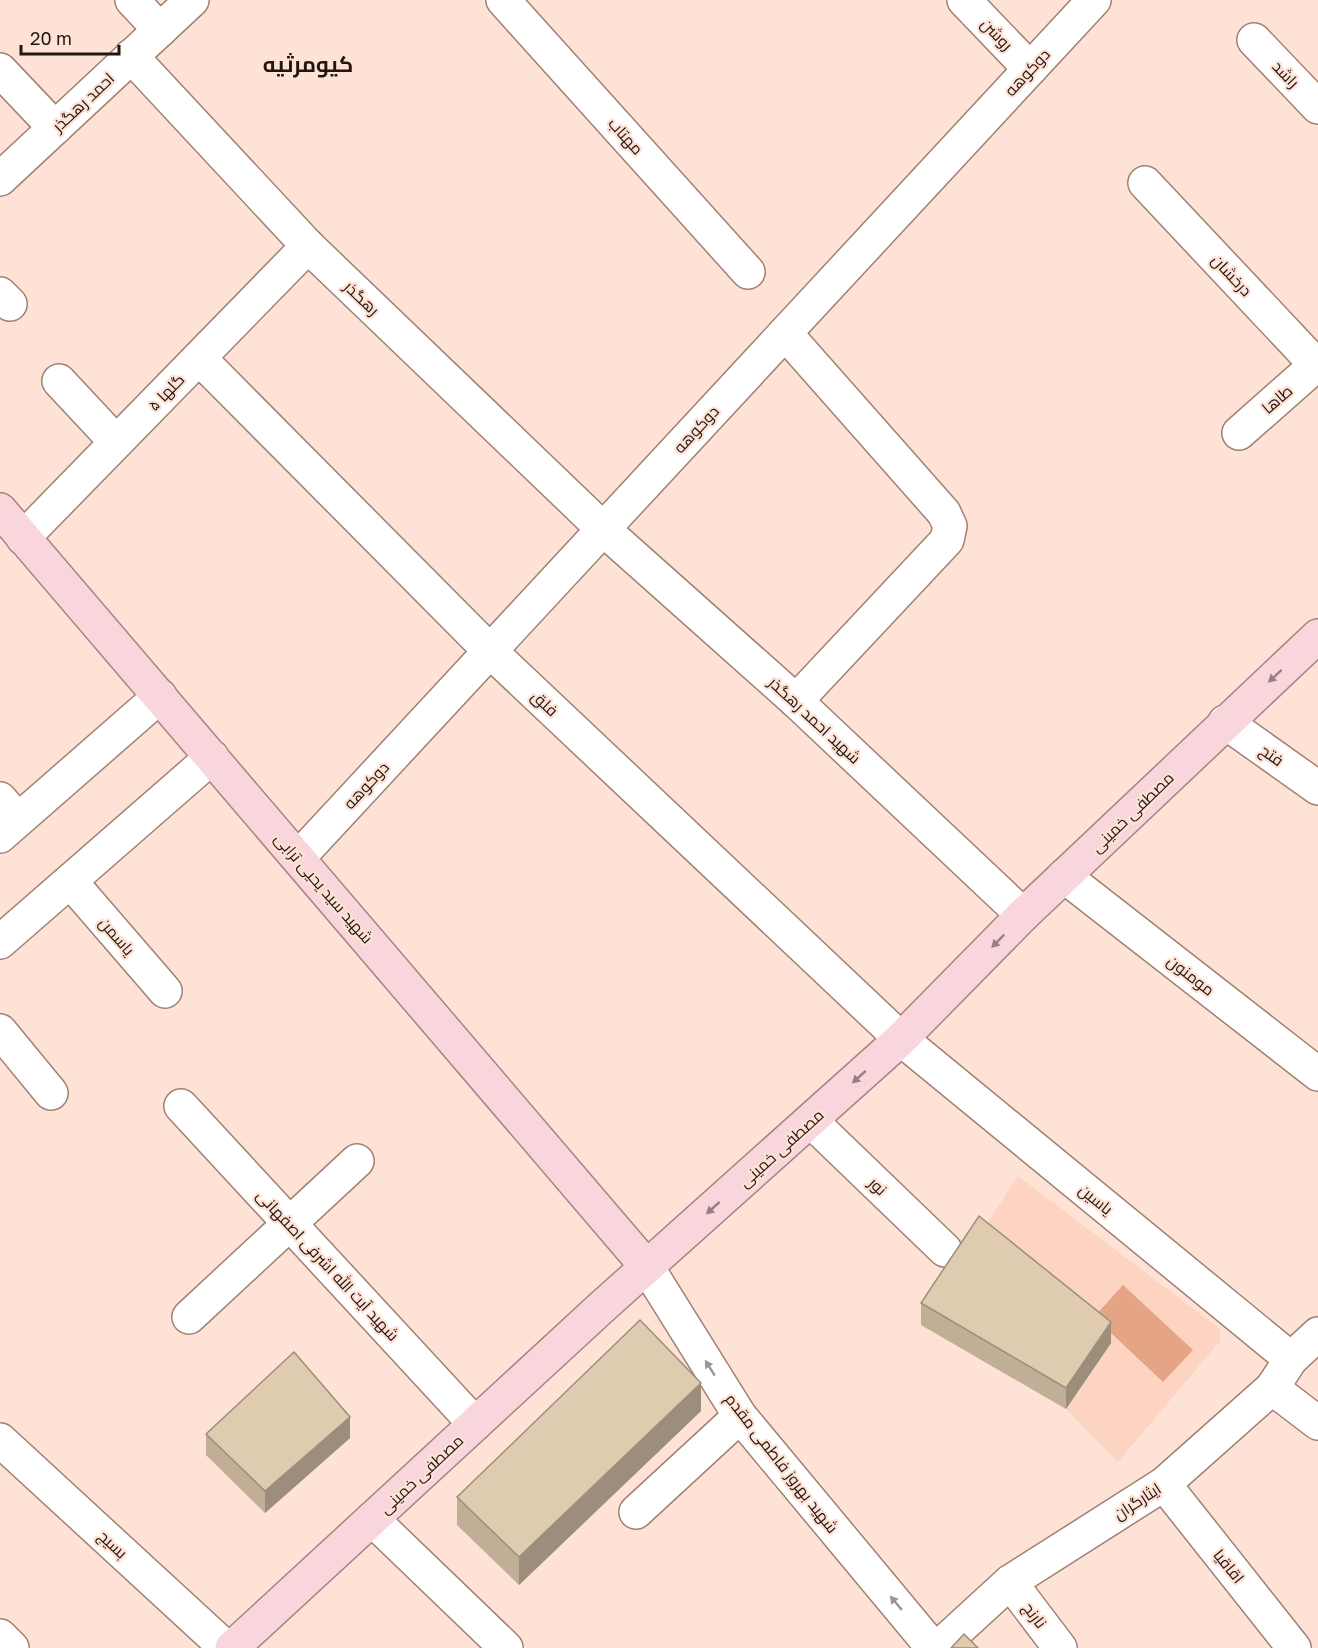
<svg xmlns="http://www.w3.org/2000/svg" width="1318" height="1648" font-family="'Golos Text',Cairo,sans-serif">
<rect width="100%" height="100%" fill="#fde2d5"/>
<path fill="#fdd4c1" d="M1018,1176L1220,1329V1341L1118,1462L1066,1409L921,1325Z"/>
<path fill="#e5a485" d="M1123,1285L1193,1350L1163,1382L1094,1317Z"/>
<g fill="none" stroke-linecap="round" stroke-linejoin="round">
<g stroke="#a08173" stroke-width="36">
<g id="minor">
<path d="M132,0L160,30"/>
<path d="M503,0L748,272"/>
<path d="M964,0L1030,69"/>
<path d="M1254,40L1318,107"/>
<path d="M131,56L308,246L603,529L796,701L1023,915"/>
<path d="M0,70L55,128"/>
<path d="M0,179L192,0"/>
<path d="M1145,183L1318,367"/>
<path d="M0,294L10,304"/>
<path d="M785,333L944,513L950,526L947,540L796,701"/>
<path d="M199,358L490,651L901,1039L1291,1359"/>
<path d="M59,381L116,442"/>
<path d="M1239,433L1316,365"/>
<path d="M23,538L308,246"/>
<path d="M1225,722L1318,788"/>
<path d="M0,799L18,820"/>
<path d="M0,836L160,696"/>
<path d="M298,858L1094,0"/>
<path d="M1064,876L1318,1074"/>
<path d="M70,881L165,991"/>
<path d="M0,942L212,757"/>
<path d="M0,1031L51,1093"/>
<path d="M181,1106L475,1424"/>
<path d="M811,1121L945,1250"/>
<path d="M647,1267L740,1416L933,1648"/>
<path d="M189,1317L357,1161"/>
<path d="M1272,1388L1318,1423"/>
<path d="M0,1440L226,1648"/>
<path d="M1164,1484L1294,1648"/>
<path d="M636,1512L740,1416"/>
<path d="M372,1519L506,1648"/>
<path d="M1010,1582L1060,1648"/>
<path d="M0,1636L12,1648"/>
<path d="M938,1648L1010,1582L1164,1484L1272,1388L1291,1359L1318,1334"/>
</g>
</g>
<g stroke="#aa8185" stroke-width="36">
<g id="major">
<path d="M0,510L647,1267"/>
<path d="M232,1648L603,1306L901,1039L1023,915L1318,636"/>
</g>
</g>
<use href="#minor" stroke="#fff" stroke-width="33"/>
<use href="#major" stroke="#f8d6db" stroke-width="33"/>
</g>
<g fill="#c0af96">
<path d="M921,1303L1111,1343L1066,1409L921,1325Z"/>
<path d="M701,1411L519,1585L457,1525V1497Z"/>
<path d="M206,1434L350,1438L265,1513L206,1455Z"/>
</g>
<g fill="#9c8e7a">
<path d="M1111,1322V1343L1066,1409V1388Z"/>
<path d="M701,1383V1411L519,1585V1557Z"/>
<path d="M350,1417V1438L265,1513V1491Z"/>
</g>
<g fill="#dfcbaf" stroke="#9c8e7a" stroke-width="1.5">
<path d="M979,1216L1111,1322L1066,1388L921,1303Z"/>
<path d="M640,1320L701,1383L519,1557L457,1497Z"/>
<path d="M294,1352L350,1417L265,1491L206,1434Z"/>
<path d="M964,1634L978,1648H951Z"/>
</g>
<defs><path id="oneway-solid" d="M-6-.8H1V-3.2L6.5 0L1 3.2V.8H-6Z" transform="scale(1.5)"/></defs>
<g fill="#988080">
<use href="#oneway-solid" transform="translate(1275 676) rotate(137)"/>
<use href="#oneway-solid" transform="translate(998 941) rotate(134)"/>
<use href="#oneway-solid" transform="translate(859 1077) rotate(138)"/>
<use href="#oneway-solid" transform="translate(713 1208) rotate(138)"/>
</g>
<g fill="#9c9694">
<use href="#oneway-solid" transform="translate(710 1368) rotate(-122)"/>
<use href="#oneway-solid" transform="translate(896 1603) rotate(-130)"/>
</g>
<g text-anchor="middle" stroke-width="4.5" stroke-linejoin="round" paint-order="stroke">
<g font-size="16" fill="#221611" stroke="#fde2d5">
<text transform="translate(997 34) rotate(46)" y="6">روشن</text>
<text transform="translate(1027 72) rotate(-47)" y="6">دوکوهه</text>
<text transform="translate(1286 74) rotate(46)" y="6">راشد</text>
<text transform="translate(83 102) rotate(-43)" y="6">احمد رهگذر</text>
<text transform="translate(626 136) rotate(48)" y="6">مهتاب</text>
<text transform="translate(1232 275) rotate(47)" y="6">درخشان</text>
<text transform="translate(362 298) rotate(44)" y="6">رهگذر</text>
<text transform="translate(166 392) rotate(-46)" y="6">گلها ۵</text>
<text transform="translate(1277 399) rotate(-41)" y="6">طاها</text>
<text transform="translate(696 429) rotate(-47)" y="6">دوکوهه</text>
<text transform="translate(545 703) rotate(43)" y="6">فلق</text>
<text transform="translate(815 720) rotate(43)" y="6">شهید احمد رهگذر</text>
<text transform="translate(1272 755) rotate(36)" y="6">فتح</text>
<text transform="translate(366 785) rotate(-47)" y="6">دوکوهه</text>
<text transform="translate(1132 812) rotate(-44)" y="6">مصطفی خمینی</text>
<text transform="translate(324 888) rotate(49)" y="6">شهید سید یحیی ترابی</text>
<text transform="translate(117 936) rotate(49)" y="6">یاسمن</text>
<text transform="translate(1191 975) rotate(38)" y="6">مومنون</text>
<text transform="translate(781 1148) rotate(-42)" y="6">مصطفی خمینی</text>
<text transform="translate(878 1186) rotate(44)" y="6">نور</text>
<text transform="translate(1096 1199) rotate(39)" y="6">یاسین</text>
<text transform="translate(328 1265) rotate(47)" y="6">شهید آیت الله اشرفی اصفهانی</text>
<text transform="translate(782 1463) rotate(52)" y="6">شهید بهروز فاطمی مقدم</text>
<text transform="translate(421 1474) rotate(-43)" y="6">مصطفی خمینی</text>
<text transform="translate(1137 1501) rotate(-33)" y="6">ایثارگران</text>
<text transform="translate(113 1544) rotate(43)" y="6">بسیج</text>
<text transform="translate(1229 1566) rotate(51)" y="6">اقاقیا</text>
<text transform="translate(1035 1615) rotate(53)" y="6">نارنج</text>
</g>
<g font-size="22" font-weight="bold" fill="#221611" stroke="#fde2d5">
<text x="308" y="72">کیومرثیه</text>
</g>
</g>
<path d="M21 45v9h98v-9" fill="none" stroke="#221611" stroke-width="3"/>
<text x="30" y="45" font-size="18" fill="#221611" stroke="#fde2d5" stroke-width="4.5" paint-order="stroke">20 m</text>
</svg>
